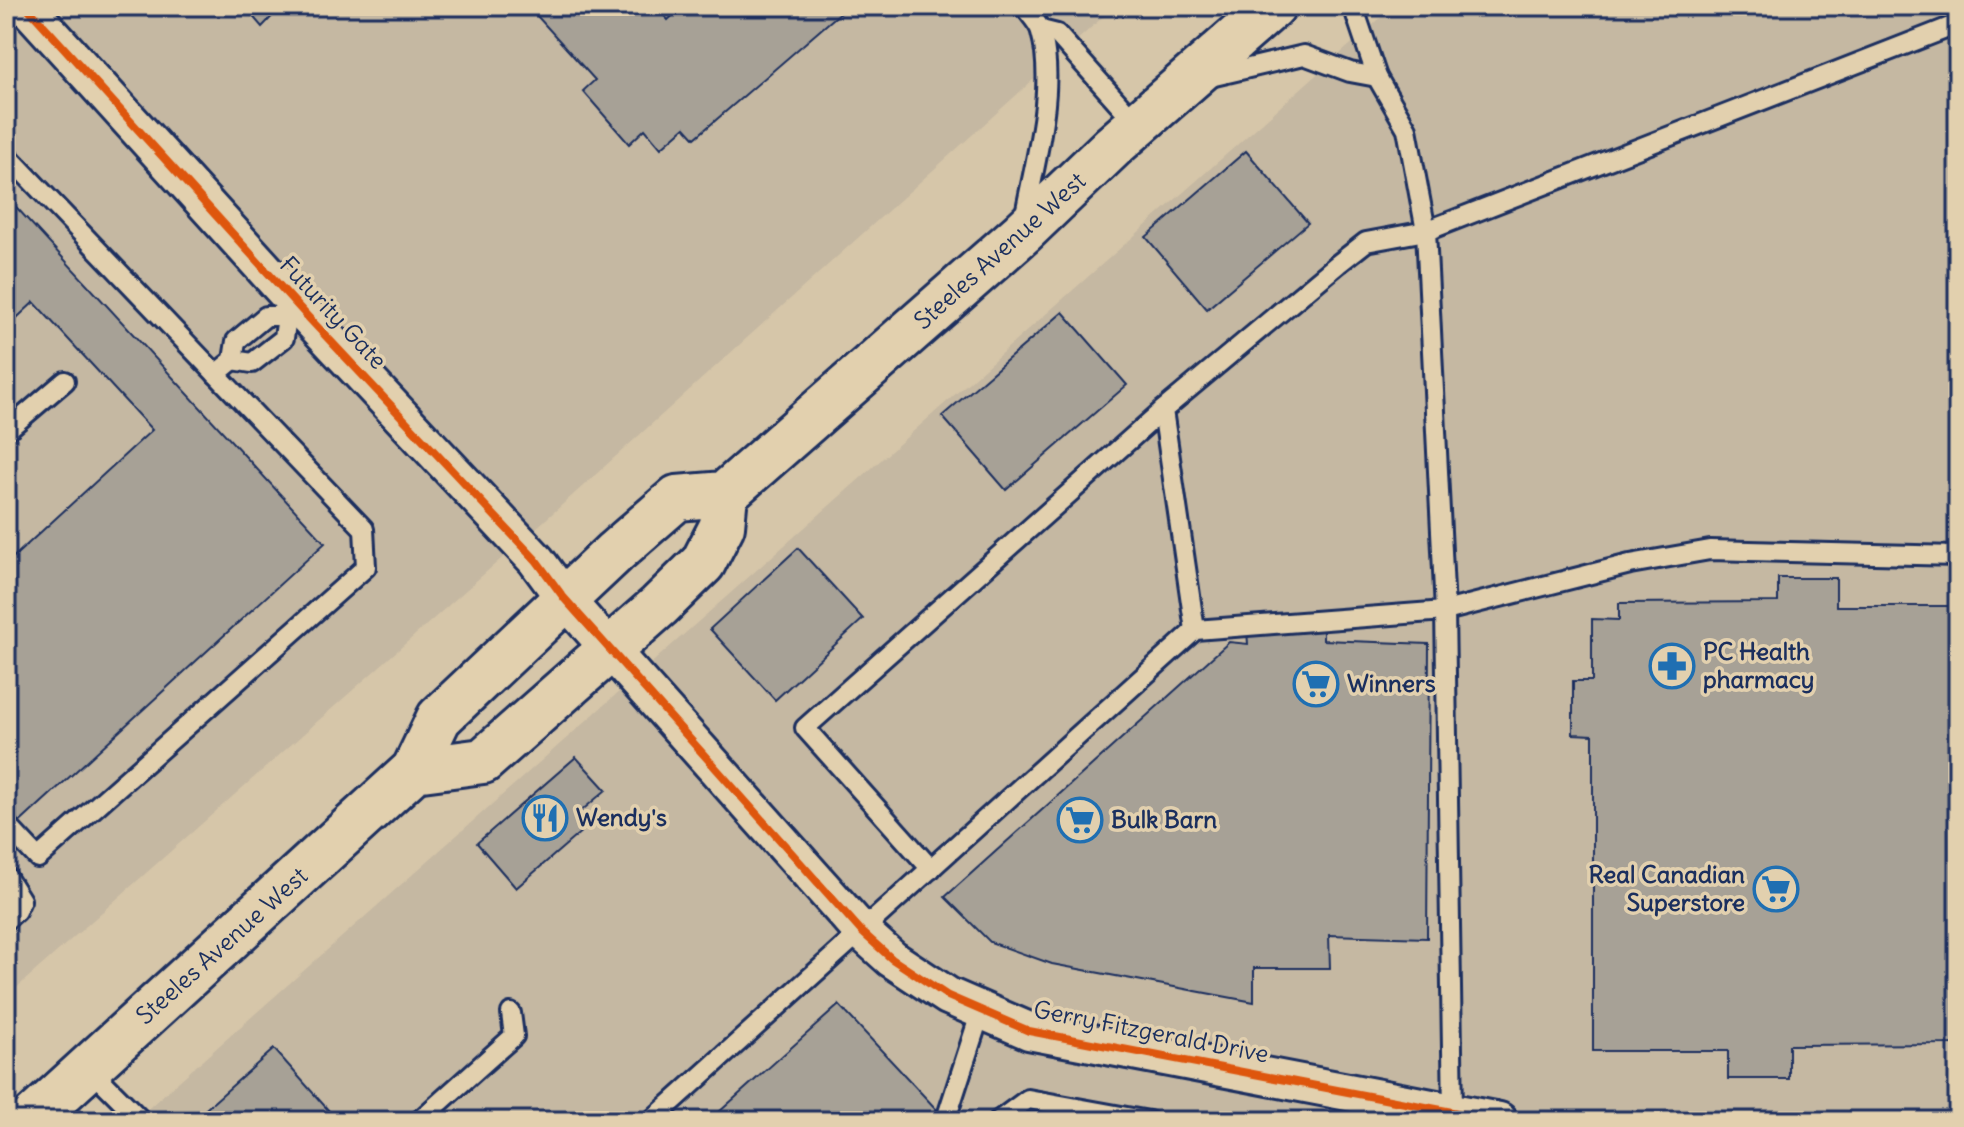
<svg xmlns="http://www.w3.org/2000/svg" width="1964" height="1127" font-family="Delius,sans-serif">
<rect width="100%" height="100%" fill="#d6c6a9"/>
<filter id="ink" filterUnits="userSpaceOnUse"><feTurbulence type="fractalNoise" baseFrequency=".0125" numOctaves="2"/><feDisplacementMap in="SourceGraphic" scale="16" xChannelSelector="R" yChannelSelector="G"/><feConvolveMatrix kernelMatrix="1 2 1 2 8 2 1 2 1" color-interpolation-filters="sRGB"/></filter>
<g filter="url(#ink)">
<g fill="#c5b8a2">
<path d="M6,6H1115L553,513L6,997Z"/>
<path d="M1394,6H1958V1121H134Z"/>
</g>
<g fill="#a7a196" stroke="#1b2f5e" stroke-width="2">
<path d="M244,6H282L262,27Z"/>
<path d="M528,6H656L668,20L683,6H848L695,138L685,127L661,148L645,129L629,144L583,91L595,80Z"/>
<path d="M1246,151L1308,223L1207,309L1146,237Z"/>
<path d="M6,196L325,543L16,826L6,815V564L152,430L34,302L6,328Z"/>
<path d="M1063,312L1127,385L1006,490L942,416Z"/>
<path d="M798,548L863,619L775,700L710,629Z"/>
<path d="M1778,578H1836V606H1958V1044L1789,1045V1079H1728V1051H1593V735L1573,734V681H1592V619L1619,620V603L1778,602Z"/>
<path d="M1323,630V640L1429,644L1427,938L1329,935L1330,968H1254V1002L1052,964L990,942L945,897L1229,642L1248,644L1247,631Z"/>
<path d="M576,757L606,790L580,812L590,824L516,888L477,843Z"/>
<path d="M839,1005L937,1110L925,1121H709Z"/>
<path d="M274,1049L338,1121H205L199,1115Z"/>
</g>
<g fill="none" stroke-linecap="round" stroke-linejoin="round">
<g stroke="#1b2f5e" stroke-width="24">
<g id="lane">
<path d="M1024,6C1029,14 1039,23 1041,32C1057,89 1034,163 1024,220"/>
<path d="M1353,6L1377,77L1407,129L1426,231L1445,611L1453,1112"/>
<path d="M1041,30L1057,34L1137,124"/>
<path d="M1210,77L1304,55L1350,72L1377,77"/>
<path d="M6,154L364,529L366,567L38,858L6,824"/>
<path d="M233,360L252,363L284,338L287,316L295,309"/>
<path d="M216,374L233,360L236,341L266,316H287"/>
<path d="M6,431L65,381"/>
<path d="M1195,630L1163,410L1338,264L1366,242L1426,231L1958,24"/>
<path d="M931,869L805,728L1163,410"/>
<path d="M6,876L21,900L16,911L6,920"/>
<path d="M89,1068L142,1121"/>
<path d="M419,1121L514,1036L511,1013"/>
<path d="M651,1121L1195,630L1445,611L1630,564L1710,550L1958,556"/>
<path d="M942,1121L947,1116L981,1011"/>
<path d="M998,1121L1028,1099L1149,1121"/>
</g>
</g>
<g stroke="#1b2f5e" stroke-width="42">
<path id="street" d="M26,6L308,317L536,560L564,598L862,932L892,959L948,996L1029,1031L1499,1121"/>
</g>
<g stroke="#1b2f5e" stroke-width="50">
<g id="secondary">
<path d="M414,770L483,761L659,606L703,563L722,526L725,494"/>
<path d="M30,1121L414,770L439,718L615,552L677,498L725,494L1022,233L1113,146L1273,6"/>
</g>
</g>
<use href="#lane" stroke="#e2d0ae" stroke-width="18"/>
<use href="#street" stroke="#e2d0ae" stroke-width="36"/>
<use href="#secondary" stroke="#e2d0ae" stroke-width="44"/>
<g stroke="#e2d0ae" stroke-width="13">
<path id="cycleway" d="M26,6L308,317L536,560L564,598L862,932L892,959L948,996L1029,1031L1499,1121"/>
</g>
<use href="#cycleway" stroke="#de5710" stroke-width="8"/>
</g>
</g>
<defs>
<g id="pharmacy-ring" transform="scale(2.3)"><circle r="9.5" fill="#e2d0ae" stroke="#1f6fb2" stroke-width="1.5"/><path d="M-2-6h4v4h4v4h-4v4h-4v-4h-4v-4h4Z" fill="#1f6fb2"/></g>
<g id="supermarket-ring" transform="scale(2.3)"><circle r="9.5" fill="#e2d0ae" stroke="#1f6fb2" stroke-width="1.5"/><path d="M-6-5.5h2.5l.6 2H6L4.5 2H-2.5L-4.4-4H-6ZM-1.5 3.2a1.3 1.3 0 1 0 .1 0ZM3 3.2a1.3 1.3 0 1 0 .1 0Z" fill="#1f6fb2"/></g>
<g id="restaurant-ring" transform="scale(2.3)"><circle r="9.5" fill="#e2d0ae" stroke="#1f6fb2" stroke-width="1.5"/><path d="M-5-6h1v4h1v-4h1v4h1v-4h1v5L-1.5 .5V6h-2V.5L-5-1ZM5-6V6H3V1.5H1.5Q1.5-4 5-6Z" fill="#1f6fb2"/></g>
</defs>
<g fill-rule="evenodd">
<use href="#pharmacy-ring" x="1672" y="666"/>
<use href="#supermarket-ring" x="1316" y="684"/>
<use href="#restaurant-ring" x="545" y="818"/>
<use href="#supermarket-ring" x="1080" y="820"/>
<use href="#supermarket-ring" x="1776" y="889"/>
</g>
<g text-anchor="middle" stroke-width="7" stroke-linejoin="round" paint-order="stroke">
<g font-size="24" fill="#1b2f5e" stroke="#e2d0ae">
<text transform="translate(1000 251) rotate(-42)" y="8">Steeles Avenue West</text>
<text transform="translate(333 313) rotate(47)" y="8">Futurity Gate</text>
<text transform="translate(222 946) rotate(-42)" y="8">Steeles Avenue West</text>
<text transform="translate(1151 1032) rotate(11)" y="8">Gerry Fitzgerald Drive</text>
</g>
<g font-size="24" font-weight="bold" fill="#1b2f5e" stroke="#e2d0ae" text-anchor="start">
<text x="1703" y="660">PC Health<tspan x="1703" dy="28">pharmacy</tspan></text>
<text x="1347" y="692">Winners</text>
<text x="576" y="826">Wendy's</text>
<text x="1111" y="828">Bulk Barn</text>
<text x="1745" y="883" text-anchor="end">Real Canadian<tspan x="1745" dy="28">Superstore</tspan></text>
</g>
</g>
<rect width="1964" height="1127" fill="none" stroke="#e2d0ae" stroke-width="32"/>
<rect x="16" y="16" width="1932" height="1095" fill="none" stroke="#1b2f5e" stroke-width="3" filter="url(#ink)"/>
</svg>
